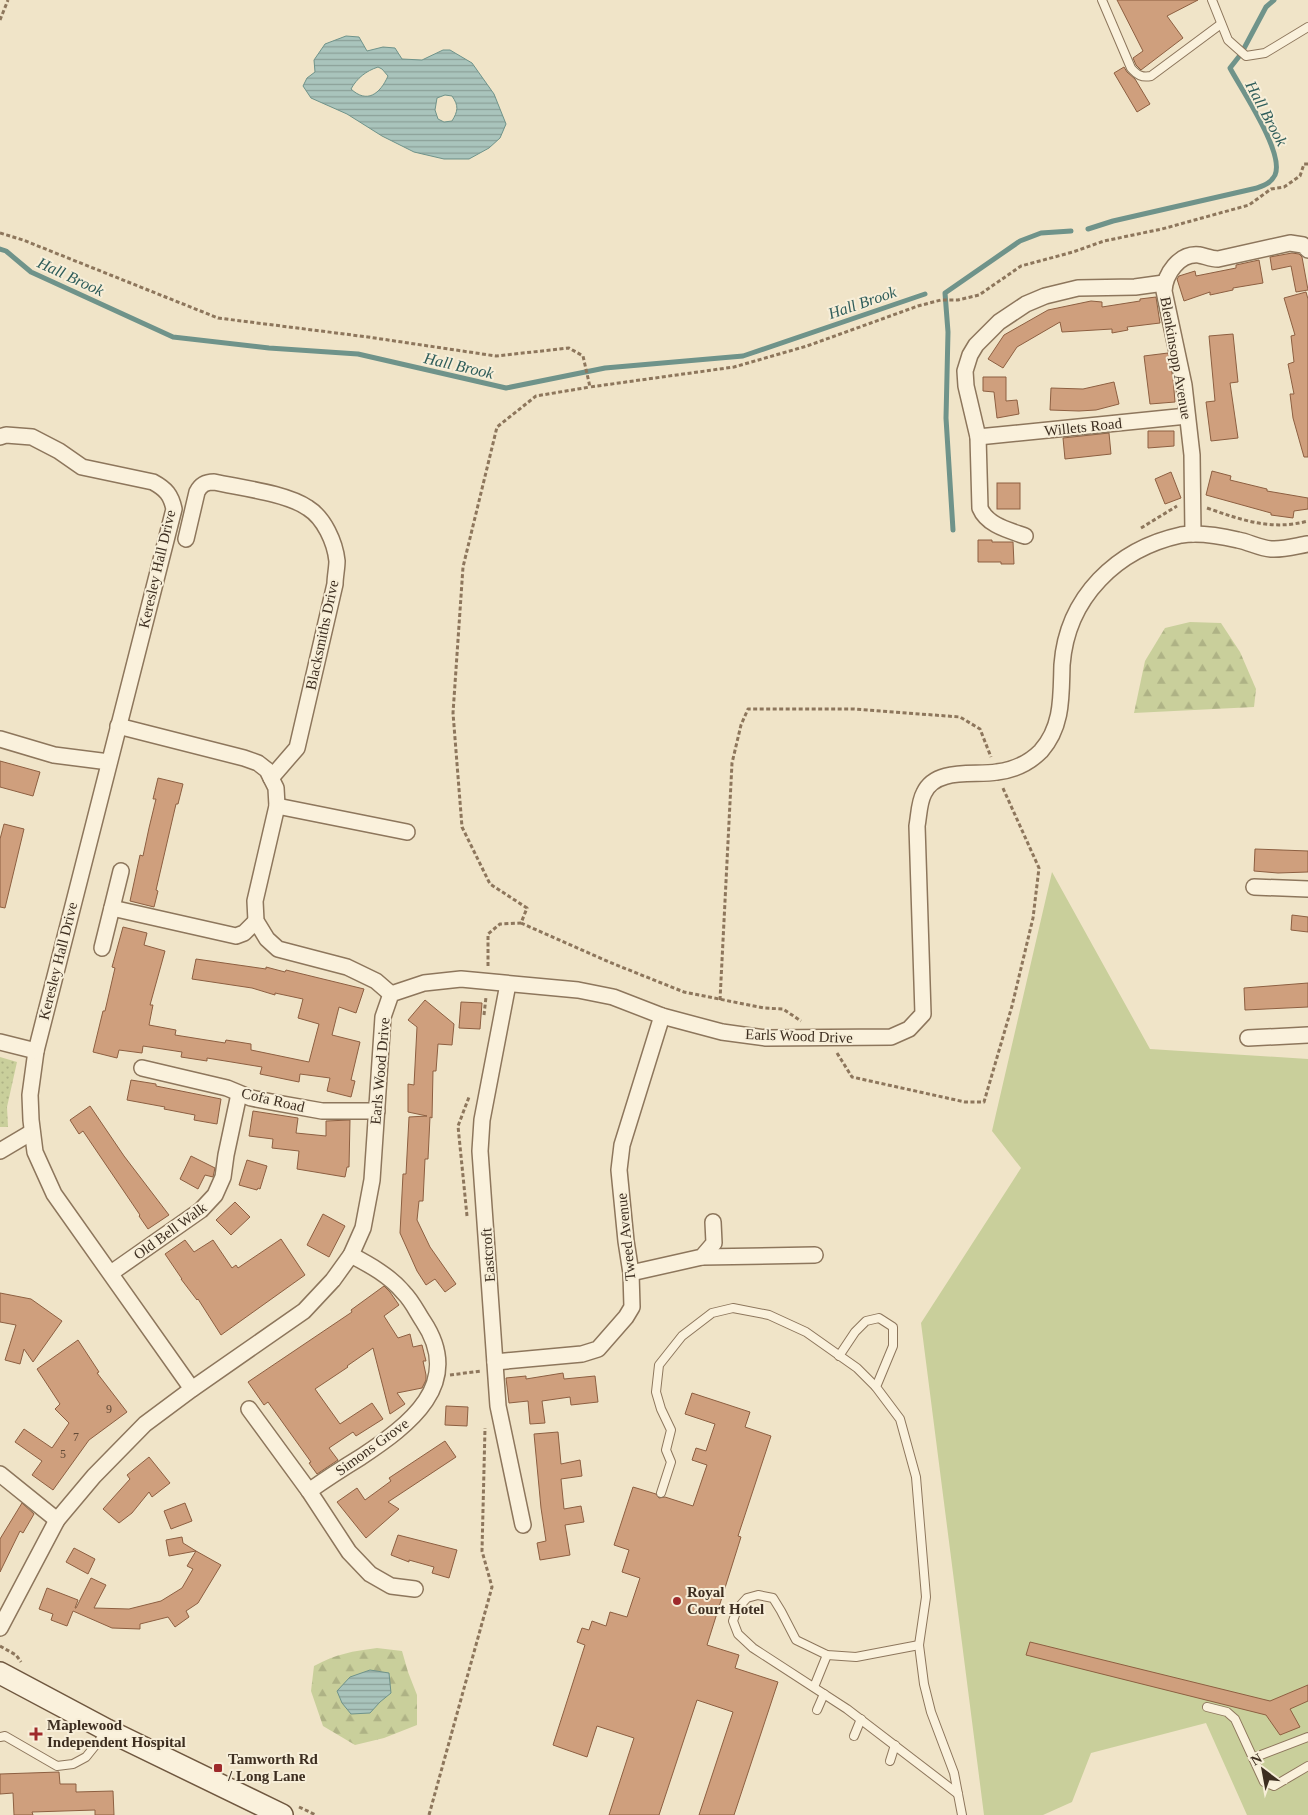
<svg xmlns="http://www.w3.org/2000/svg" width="1308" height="1815" font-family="'Times New Roman',serif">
<defs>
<pattern id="forest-firs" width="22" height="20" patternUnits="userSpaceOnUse" patternTransform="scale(1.25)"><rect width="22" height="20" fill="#c9cf9b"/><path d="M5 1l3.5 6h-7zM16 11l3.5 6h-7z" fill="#aeb285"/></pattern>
<pattern id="park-dots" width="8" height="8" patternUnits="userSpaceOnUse" patternTransform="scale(1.25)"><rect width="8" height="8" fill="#c9cf9b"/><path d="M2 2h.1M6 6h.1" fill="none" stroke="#aeb285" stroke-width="1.8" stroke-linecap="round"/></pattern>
<pattern id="water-rules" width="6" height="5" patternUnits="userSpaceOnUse" patternTransform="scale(1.25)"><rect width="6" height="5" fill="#a9c4bc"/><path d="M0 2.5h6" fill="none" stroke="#8ba098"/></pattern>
</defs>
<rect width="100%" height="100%" fill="#f0e4c8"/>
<path fill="#c9cf9b" d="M1052,872L1150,1049L1308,1059V1815H1247L1206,1723L1091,1753L1072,1802L1043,1815H984L921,1323L1021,1168L992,1131Z"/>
<g fill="url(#forest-firs)">
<path d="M1190,622L1221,623L1240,652L1256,689L1254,707L1134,713L1145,661L1165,628Z"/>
<path d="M377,1648L402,1651L408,1672L417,1695V1725L384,1738L355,1745L323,1726L311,1691L314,1666C336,1654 353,1651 377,1648Z"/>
</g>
<path fill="url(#park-dots)" d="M0,1057L17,1062L7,1107L8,1127H0Z"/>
<g fill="url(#water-rules)" stroke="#6f938a" fill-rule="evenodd">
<path d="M346,36L359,37L367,51L383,47L395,48L402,59L422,60L443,50H450L472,63L494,94L506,124L500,138L489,148L469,159H444L414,152L382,136L347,114L311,98L303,86L307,78L315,72L314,60L325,44ZM378,67L382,69L388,76C380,94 367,104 351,89C357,78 366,71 378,67ZM445,95L452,96C459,106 458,111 452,121L444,122L438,119L435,110L437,98Z"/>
<path d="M370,1670L389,1673L391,1693L380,1702L370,1713L351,1714L342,1703L337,1691L350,1677Z"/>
</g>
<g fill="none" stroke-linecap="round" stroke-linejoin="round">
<g stroke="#6f938a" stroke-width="5">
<path d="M1088,229L1113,221L1257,188C1265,185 1271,183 1275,175C1285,153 1241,89 1230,68L1241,54L1266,7L1274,0"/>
<path d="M0,249L6,251L31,272L173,337L269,348L358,354L506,388L605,368L743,356L925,294"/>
<path d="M953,530L946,418L948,332L945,293L1020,241L1041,233L1071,231"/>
</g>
</g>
<g fill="#cf9f7d" stroke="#8d5f41">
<path d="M1117,0H1198L1167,16L1183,38L1141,70L1136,65L1133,58L1143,51Z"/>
<path d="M1124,67L1127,72L1135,79L1150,104L1137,112L1114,73Z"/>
<path d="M1292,253L1299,254L1302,257L1308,290L1296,292L1291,266L1272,270L1270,257Z"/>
<path d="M1259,260L1263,283L1233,288V290L1210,295V292L1184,301L1177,279L1179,276L1195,271L1196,276L1236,268V265Z"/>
<path d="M1306,292L1308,299V457H1304L1293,418L1290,394H1294L1288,364L1294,362L1291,336L1295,335L1284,298Z"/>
<path d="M1156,297L1160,323L1127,327L1128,330L1112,333V329L1062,332L1060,322L1017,347L1003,368L988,359L1004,335L1048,310L1091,301L1102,302V307L1140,301V299Z"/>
<path d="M1233,334L1238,382L1230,383L1238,438L1211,441L1206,402L1215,401L1209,336Z"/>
<path d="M1168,353L1173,378L1175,402L1150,404L1144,356Z"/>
<path d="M983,377H1006V401L1017,400L1019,414L997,418L994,392L983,391Z"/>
<path d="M1114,382L1119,404L1096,410L1079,411L1050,410L1051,388L1083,389Z"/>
<path d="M1148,431H1174V446L1148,448Z"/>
<path d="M1109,433L1111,454L1065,459L1063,438Z"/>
<path d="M1212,471L1231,476L1230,480L1267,489V491L1308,498V509L1294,511L1293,518L1271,515V513L1206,495Z"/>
<path d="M1171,472L1181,498L1165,504L1155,479Z"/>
<rect x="997" y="483" width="23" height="26"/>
<path d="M978,540H992V542H1013L1014,564H1001V562H978Z"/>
<path d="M0,761L40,772L33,796L0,787Z"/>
<path d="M158,778L183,784L178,804H176L156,890L158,891L154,907L130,901L140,855L143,856L149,828L156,799H153Z"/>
<path d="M4,824L24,829L5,908L0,907V839Z"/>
<path d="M1255,849L1308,851V872L1278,873L1254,871Z"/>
<path d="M1292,915L1308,917V932L1291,930Z"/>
<path d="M123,927L147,933L144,945L165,951L150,1005H153L149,1025L176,1030L175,1035L225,1043L226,1040L251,1044V1050L309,1062L319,1024L298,1018L303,999L275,993V995L252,988L192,979L196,959L266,969V967L285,972L286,970L364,989L356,1013L339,1007L332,1035L360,1042L351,1080L355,1081L351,1097L327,1091L330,1078L300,1074L299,1082L260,1074L262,1067L207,1058V1061L181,1057L182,1052L143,1046L142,1053L119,1050L117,1058L93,1052L103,1011H105L115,968L112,967Z"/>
<path d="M1308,983V1007L1245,1010L1244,988Z"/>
<path d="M425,1000L454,1024L452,1045L438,1044L436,1071H433L432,1118L430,1117L428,1159H425L423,1201H419L417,1220L430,1247L456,1284L445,1292L435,1279L426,1285L417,1271L400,1233L403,1174H406L409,1117L427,1116L408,1112V1084L414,1085L417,1027L408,1020Z"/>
<path d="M461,1002L482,1003L480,1029L459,1028Z"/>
<path d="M131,1080L156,1084V1086L221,1099L217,1124L194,1120L195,1115L164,1109L165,1107L127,1100Z"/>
<path d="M90,1106L124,1156L169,1215L148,1229L139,1216L140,1215L83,1131L79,1134L70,1120Z"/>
<path d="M253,1111L298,1118L296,1133L326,1136V1121L350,1120L349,1167H347L345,1177L297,1169L299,1151L272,1148L273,1139L249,1136Z"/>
<path d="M191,1156L215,1168L213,1177L205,1175L198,1189L180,1179Z"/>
<path d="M247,1160L267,1166L260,1189L258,1188L257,1190L239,1185Z"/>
<path d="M235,1202L250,1217L231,1235L216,1220Z"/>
<path d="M323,1214L345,1226L329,1257L307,1245Z"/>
<path d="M281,1239L305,1275L221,1335L198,1299L197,1300L181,1279H182L165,1254L185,1240L194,1252L213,1240L232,1268L236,1265L238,1268Z"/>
<path d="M384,1286L390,1292L399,1305L384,1316L398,1338L410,1334L413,1347L422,1345L426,1361H423L426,1375V1380L422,1388L397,1393L405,1404L390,1414L373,1348L347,1366L348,1367L315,1389L340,1424L372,1403L383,1419L356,1436L353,1432L329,1448L338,1460L317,1474L309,1463L311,1462L268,1402L264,1405L248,1382L352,1312L351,1310Z"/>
<path d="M0,1293L31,1299L62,1321L33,1362L24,1349L20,1364L5,1360L16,1325L0,1322Z"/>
<path d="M78,1340L99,1372L97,1373L127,1412L89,1440L53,1490L32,1475L42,1461L15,1442L24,1429L52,1448L69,1423L55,1409L60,1404L37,1369Z"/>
<path d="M563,1373L564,1379L595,1376L598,1402L571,1405L570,1397L542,1401L545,1423L530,1424L528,1401L509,1403L506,1378L526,1376V1379Z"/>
<path d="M692,1393L750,1412L745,1427L771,1436L738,1536L741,1537L707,1645L739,1655L735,1668L778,1682L734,1815H699L733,1712L697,1700L659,1815H609L634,1738L597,1726L587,1757L553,1745L585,1645L577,1642L582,1628L589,1630L592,1621L606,1626L610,1612L627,1617L640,1578L622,1572L629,1550L614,1545L633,1487L656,1494L659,1498L665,1497L693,1506L707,1465L692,1460L696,1448L706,1451L715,1424L685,1414Z"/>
<path d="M446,1406L468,1407L467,1426L445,1425Z"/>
<path d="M558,1432L561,1464L580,1460L582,1476L561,1479L564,1509L581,1506L584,1522L565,1525L570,1555L540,1560L537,1543L546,1541L541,1508L534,1434Z"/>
<path d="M445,1441L456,1457L388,1502L399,1509L366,1538L337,1502L357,1488L365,1500L391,1481L389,1478Z"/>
<path d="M149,1457L170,1483L152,1497L149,1492L132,1513L119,1523L103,1509L130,1479L127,1475Z"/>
<path d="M22,1503L34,1514L23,1533L20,1531L0,1572V1539Z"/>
<path d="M185,1503L192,1521L171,1529L164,1511Z"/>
<path d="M398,1535L457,1550L449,1578L432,1573L434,1567L409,1560V1562L391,1555Z"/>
<path d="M182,1537L183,1543L196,1551L169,1556L166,1540Z"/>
<path d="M74,1548L95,1559L88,1574L66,1562Z"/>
<path d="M196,1551L221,1565L198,1603L186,1611L189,1617L175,1627L168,1617L140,1624V1629L112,1628L73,1611L67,1626L51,1620L53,1614L39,1609L47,1588L78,1600L75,1608H76L91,1578L106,1585L94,1608L129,1609L161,1601L182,1588L193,1569L187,1566Z"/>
<path d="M1030,1642L1270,1701L1308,1685V1701L1290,1709L1300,1727L1280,1735L1266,1715L1026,1655Z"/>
<path d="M59,1772L60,1784H76V1792L113,1791L114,1815H95V1810L32,1812L33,1815H14L13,1793L0,1794V1774Z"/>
</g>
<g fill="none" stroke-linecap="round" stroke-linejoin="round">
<g stroke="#8d765c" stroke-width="10">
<g id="lane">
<path d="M1102,0L1131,68C1137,75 1142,78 1151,76L1221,24"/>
<path d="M1212,0L1228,40L1246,56L1265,53L1308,27"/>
<path d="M839,1356L855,1332L866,1321L879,1318L893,1327V1346L876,1387L900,1419L916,1477L926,1597L919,1645L924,1684L931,1712L954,1773L962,1815"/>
<path d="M661,1493L671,1462L666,1450L671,1430L661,1409L656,1392L659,1365L682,1336L712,1313L733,1308L769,1315L806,1332L857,1368L876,1387"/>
<path d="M919,1645L856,1657L827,1655L796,1640L781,1611L773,1598L758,1595L747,1598L737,1609L733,1621L738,1634L753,1648L847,1709L958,1794"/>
<path d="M814,1687L827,1655"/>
<path d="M1207,1707L1227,1712L1235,1719L1264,1782L1274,1786L1308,1766"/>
<path d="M817,1710L824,1694"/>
<path d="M854,1736L861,1719"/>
<path d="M0,1737L5,1736L57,1766L73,1764L86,1757L106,1732"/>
<path d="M1253,1758L1308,1737"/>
<path d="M890,1761L895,1745"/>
</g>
</g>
<g stroke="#8d765c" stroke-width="18">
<g id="street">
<path d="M0,437L6,435L32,437L59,451L82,467L153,482C166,489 171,495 174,509L36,1051L30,1095L31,1120L35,1152L54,1194L192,1389"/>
<path d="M978,437L1187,416"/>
<path d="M1193,534L1192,455L1184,385L1164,291C1165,274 1179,253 1199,255C1205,256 1211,259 1218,259L1290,243L1303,245L1308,250"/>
<path d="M1025,536C1008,530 987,525 980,508L978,437L966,386L965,371L970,355L976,345L999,322L1026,304L1045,296L1078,288L1135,287L1164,283"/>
<path d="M186,539L197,492C201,484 206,482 214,482C241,488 286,493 308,508C324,518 335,542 337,561C337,568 335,577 335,584L297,748L271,778"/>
<path d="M118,726L244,758L258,763L267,770L276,788L277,806L255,901L256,921L267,939L278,949L347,967L376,981L391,994"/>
<path d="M0,739L54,755L109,762"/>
<path d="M277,806L407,832"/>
<path d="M1254,887L1308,889"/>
<path d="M112,908L236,936L244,933L256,921"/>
<path d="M102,948L121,871"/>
<path d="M508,984L482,1120L480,1151L498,1406L523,1525"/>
<path d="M1248,1038L1308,1035"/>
<path d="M0,1042L36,1051"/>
<path d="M142,1068L227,1088L251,1098L277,1103L322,1111H377"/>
<path d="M0,1151L32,1132"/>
<path d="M702,1257L815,1255"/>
<path d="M111,1273L201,1210L215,1195L223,1177L226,1155L239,1094"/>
<path d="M631,1273L702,1257L714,1243L713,1222"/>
<path d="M495,1362L582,1354L598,1349L626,1317L632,1307L631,1273L626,1241L619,1170L622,1145L662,1016"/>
<path d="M249,1409L309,1491L349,1552L370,1574L391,1586L415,1589"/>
<path d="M0,1474L57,1520"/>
<path d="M309,1491C326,1479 343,1468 361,1457C409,1425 465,1384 423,1321C417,1312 412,1301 404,1293C390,1276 370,1265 351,1255"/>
<path d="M0,1628L57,1520L94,1476L145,1424L192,1389L304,1311L333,1280L351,1255L363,1228L372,1180L383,1017L391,994L424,983L461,979L578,990L613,997L662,1016L722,1032L766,1038L891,1037L909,1029L923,1014L917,826C919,815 919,802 924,793C936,767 975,776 997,772C1014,770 1029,763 1041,751C1063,726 1061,696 1062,665C1067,597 1117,549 1181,535C1199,532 1221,536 1238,540C1249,542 1259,548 1271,549C1283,550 1296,546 1308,544"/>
</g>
</g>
<g stroke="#6f573f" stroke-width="24">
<path id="secondary" d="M0,1673L107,1730L282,1815"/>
</g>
<g stroke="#8d765c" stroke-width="3" stroke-dasharray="4 2.5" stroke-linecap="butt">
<path d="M0,20L8,0"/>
<path d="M0,233L23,240L218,318L368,337L496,356L569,348L583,356L590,387L734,367L807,346L918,306L941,300H958L979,295L1021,266L1073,252L1104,241L1162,229L1249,205L1271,189L1284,187L1300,176L1304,164H1308"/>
<path d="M1207,508C1242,520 1271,531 1308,521"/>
<path d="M1141,528L1177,506"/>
<path d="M521,923L609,962L684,992L764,1008L783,1009L801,1021"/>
<path d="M488,966V934L500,924L521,923L527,908L490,884L462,827L453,713L463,567L497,427L536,396L590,387"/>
<path d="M720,1000L732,763L741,725L748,709H854L960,717L980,729L991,757"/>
<path d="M484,1015L486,997"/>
<path d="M837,1053L852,1077L965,1102H984L1012,1006L1033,918L1039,868L1002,786"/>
<path d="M467,1216L458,1126L469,1097"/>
<path d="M450,1375L481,1371"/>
<path d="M0,1646L16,1655L21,1662"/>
<path d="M299,1807L316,1815"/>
<path d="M429,1815L492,1587L482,1551L485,1428"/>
</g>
<use href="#lane" stroke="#faf1dc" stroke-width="8"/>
<use href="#street" stroke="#faf1dc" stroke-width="15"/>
<use href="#secondary" stroke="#faf1dc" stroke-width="21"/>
</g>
<g fill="#9e2a2b" stroke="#f7eed8" stroke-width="2">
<circle cx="677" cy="1601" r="5"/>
<path d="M33.5 1726.5h5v5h5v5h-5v5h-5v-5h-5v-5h5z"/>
<rect x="213" y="1763" width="10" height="10" rx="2.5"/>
</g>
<g text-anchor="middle" stroke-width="4" stroke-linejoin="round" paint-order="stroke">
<g font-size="12" fill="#624a37">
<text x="109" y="1413">9</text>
<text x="76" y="1441">7</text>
<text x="63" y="1458">5</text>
</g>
<g font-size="15" fill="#3d2e20" stroke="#f7eed8">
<text transform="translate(1176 358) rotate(80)" y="5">Blenkinsopp Avenue</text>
<text transform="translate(1083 427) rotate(-6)" y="5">Willets Road</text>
<text transform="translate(157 569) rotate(-77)" y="5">Keresley Hall Drive</text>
<text transform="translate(322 635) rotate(-78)" y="5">Blacksmiths Drive</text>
<text transform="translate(58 961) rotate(-76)" y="5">Keresley Hall Drive</text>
<text transform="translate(799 1036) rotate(2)" y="5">Earls Wood Drive</text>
<text transform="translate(380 1071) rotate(-85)" y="5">Earls Wood Drive</text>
<text transform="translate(273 1100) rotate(13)" y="5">Cofa Road</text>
<text transform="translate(170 1231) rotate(-36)" y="5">Old Bell Walk</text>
<text transform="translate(626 1237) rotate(-96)" y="5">Tweed Avenue</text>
<text transform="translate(488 1255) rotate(-94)" y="5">Eastcroft</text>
<text transform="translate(372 1447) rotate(-36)" y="5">Simons Grove</text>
</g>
<g font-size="15" font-weight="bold" fill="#3d2e20" stroke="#f7eed8" text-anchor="start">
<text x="687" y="1597">Royal<tspan x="687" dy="17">Court Hotel</tspan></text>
<text x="47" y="1730">Maplewood<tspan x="47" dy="17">Independent Hospital</tspan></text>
<text x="228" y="1764">Tamworth Rd<tspan x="228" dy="17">/ Long Lane</tspan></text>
</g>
<g font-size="16" font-style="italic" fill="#2f5d5a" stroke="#f7eed8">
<text transform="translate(1267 113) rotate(62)" y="6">Hall Brook</text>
<text transform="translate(71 276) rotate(25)" y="6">Hall Brook</text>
<text transform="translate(862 302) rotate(-19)" y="6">Hall Brook</text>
<text transform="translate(459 365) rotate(13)" y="6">Hall Brook</text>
</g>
</g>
<g transform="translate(1263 1770) rotate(328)" stroke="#f7eed8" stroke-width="4" paint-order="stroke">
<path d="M0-4L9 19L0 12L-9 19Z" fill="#3d2e20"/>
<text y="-8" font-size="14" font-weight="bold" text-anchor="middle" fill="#3d2e20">N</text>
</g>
</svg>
